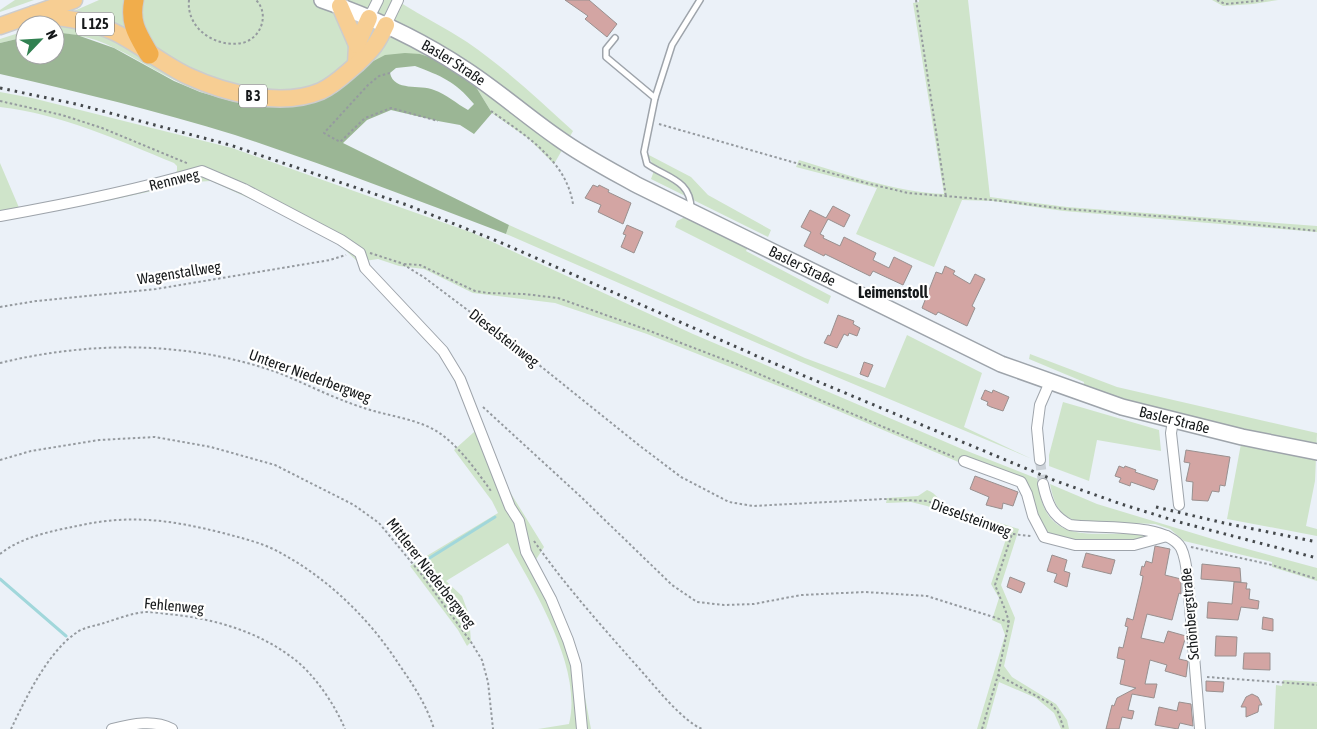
<svg xmlns="http://www.w3.org/2000/svg" width="1317" height="729" font-family="'Asap Condensed',sans-serif">
<rect width="100%" height="100%" fill="#ebf1f8"/>
<g fill="#cfe4ca">
<path d="M15,0H34L0,12V10Z"/>
<path d="M99,0H402L401,3C423,17 446,28 467,42C505,68 539,100 573,131L554,164L529,139L492,113L476,87L444,65L362,67C346,88 327,97 302,102C258,111 213,100 174,80C148,67 123,50 96,40C83,36 69,34 55,32V25H42Z"/>
<path d="M919,0H968L990,197L1067,207L1317,226V232L1064,211L993,201L962,200L934,267L856,234L877,188L796,167L799,160C846,174 894,192 944,194L913,3L919,2Z"/>
<path d="M1212,0H1278L1253,4L1223,6Z"/>
<path d="M25,31V37L0,43V39Z"/>
<path d="M0,92L32,98L232,148L473,233L693,334L962,449L1038,479C1043,553 1099,528 1149,535L1147,539C1120,541 1060,552 1042,526C1034,514 1030,496 1024,483L963,464L796,393L647,334L555,303L473,293L424,269L399,266L378,259L358,262L342,247L326,237L279,212L211,181L193,182L102,202L0,221V163L20,210L80,197L175,173L177,171V166L174,163C118,140 61,114 0,107Z"/>
<path d="M647,154L691,177L708,195L771,230L768,237L651,179L655,168Z"/>
<path d="M691,214L749,245L746,251L831,296L828,304L675,227L677,221Z"/>
<path d="M509,225L805,358L885,388L907,335L982,373L964,427L1032,459L801,362L506,234Z"/>
<path d="M1030,354L1117,387L1317,433L1315,481L1306,526L1317,529V536L1227,519L1243,433L1175,417L1083,388L1084,382L1029,359Z"/>
<path d="M1063,402L1159,430L1161,451L1097,440L1089,481L1049,466V455Z"/>
<path d="M483,424L510,492L544,547L535,561L567,623L576,649L591,729H538L569,724C583,669 535,591 508,543L446,581L462,596L469,615L471,642L467,646L458,630L410,566L498,513L492,501L454,450Z"/>
<path d="M1050,484L1097,504L1229,544L1317,568V581L1272,567V562L1184,541L1170,529L1155,524L1076,521C1057,514 1054,502 1050,484Z"/>
<path d="M927,490C937,493 939,502 949,507L1019,529L1001,585L1015,618L1004,666L1012,677L1056,704L1067,720L1069,729H1061L1054,713L1036,698L999,682L986,729H977L1005,635L1001,624L992,620L999,598L991,584L1005,542L1003,534L927,506L911,502L886,503L887,498L918,496Z"/>
<path d="M1283,680L1317,682V729H1274L1276,685L1282,686Z"/>
</g>
<path fill="#9bb695" fill-rule="evenodd" d="M55,32L77,35L114,48L174,81L200,92L231,101L260,105L284,106L317,99L337,92L355,76L362,67L385,55L405,53L420,54L432,58L444,65L476,87L492,113L474,134L460,125L438,121L391,110L367,120L343,143L509,225L506,234C416,200 326,165 235,135C158,111 79,92 0,74V43L25,37V55H55ZM415,66C441,76 455,81 474,104L468,110C457,104 446,94 434,90C420,84 394,92 390,73L396,68Z"/>
<g fill="none" stroke-linecap="round" stroke-linejoin="round">
<g stroke="#a1d7db" stroke-width="3">
<path d="M420,564L495,517"/>
<path d="M0,579L66,636"/>
</g>
</g>
<g fill="#d3a5a3" stroke="#99908f">
<path d="M565,0H589L617,24L607,37L585,19L588,16Z"/>
<path d="M593,185L598,187L599,185L609,190L608,192L631,203L623,224L598,212L601,205L585,198Z"/>
<path d="M833,206L850,215L844,227L828,219L820,234L824,236L823,238L840,246L844,237L876,253L873,260L889,268L894,257L912,266L903,285L873,271L870,276L825,254L824,256L804,246L811,232L801,227L810,210L826,218Z"/>
<path d="M627,225L643,232L634,253L621,247L626,235L623,234Z"/>
<path d="M945,266L955,271L953,274L970,284L975,274L985,279L972,306L975,308L967,326L938,312L936,315L922,308L936,272L942,274Z"/>
<path d="M838,315L854,321L853,324L860,328L857,336L849,333L848,336L844,334L837,348L824,343L828,335L830,336Z"/>
<path d="M864,362L873,365L868,377L860,374Z"/>
<path d="M985,390L992,393L993,390L1009,397L1003,411L991,407L987,405L988,402L981,399Z"/>
<path d="M1186,450L1230,457L1225,486L1220,485L1219,492L1212,491L1208,501L1192,500L1193,482L1186,481L1190,463L1184,462Z"/>
<path d="M1119,466L1124,468L1125,466L1136,470L1135,472L1158,480L1154,490L1131,482L1130,486L1119,482L1121,478L1115,476Z"/>
<path d="M975,476L1018,492L1013,506L1003,503L1002,509L986,505L989,497L970,489Z"/>
<path d="M1155,546L1170,549L1165,575L1181,579V594L1179,593L1172,620L1147,614L1141,638L1164,643L1168,631L1186,636L1179,659L1188,661L1186,677L1165,671L1167,665L1150,660L1145,684H1157L1154,698L1132,694L1128,710L1134,711L1132,719L1122,717L1119,729H1106L1112,705L1114,706L1117,698L1136,688L1120,684L1125,660L1117,658L1119,647L1123,648L1128,627L1125,626L1127,618L1133,620L1142,582L1143,576L1140,575L1142,566L1144,567L1146,561L1152,563Z"/>
<path d="M1086,553L1115,560L1111,574L1082,567Z"/>
<path d="M1052,555L1067,560L1064,571L1070,573L1067,587L1054,582L1057,574L1047,571Z"/>
<path d="M1202,564L1240,568L1241,582L1201,579Z"/>
<path d="M1010,577L1025,583L1021,593L1007,587Z"/>
<path d="M1234,582L1247,583L1246,589H1250L1249,599L1259,601L1258,609L1241,607L1238,620L1207,618L1208,602L1232,604Z"/>
<path d="M1263,617L1273,619V631L1262,629Z"/>
<path d="M1216,636L1237,637L1236,656H1215Z"/>
<path d="M1244,653H1270V670L1243,669Z"/>
<path d="M1206,681L1224,682L1223,692L1206,691Z"/>
<path d="M1252,694L1258,697L1262,705H1259L1258,712L1246,717V707H1241L1246,697Z"/>
<path d="M1179,702L1191,704L1193,726L1180,723L1178,729L1155,725L1159,707L1177,711Z"/>
</g>
<g fill="none" stroke-linecap="round" stroke-linejoin="round">
<path stroke="#cbd1d7" stroke-width="10" stroke-dasharray="10 5" stroke-linecap="butt" d="M1040,460L1043,484"/>
<g stroke="#9ea4ab" stroke-width="8">
<g id="lane">
<path d="M615,38L606,49V57L655,98"/>
<path d="M691,209C691,180 667,178 647,164L644,152L655,98L672,45L700,0"/>
</g>
</g>
<g stroke="#9ea4ab" stroke-width="12">
<g id="street">
<path d="M369,18L378,0"/>
<path d="M386,25L398,0"/>
<path d="M0,216C68,204 136,190 202,171L244,189L341,240L360,253L365,268L443,351L460,379L510,507L519,521L526,552L551,599L568,640L576,665L582,729"/>
<path d="M1173,421L1171,433L1179,505"/>
<path d="M1040,460L1037,428L1040,405L1050,382"/>
<path d="M964,461L1021,482L1027,494L1033,516L1044,537L1075,545H1134L1167,536"/>
<path d="M1043,484C1047,503 1052,516 1070,525C1097,529 1166,522 1181,548C1186,558 1187,571 1188,582L1200,729"/>
<path d="M112,729C132,724 153,719 172,729"/>
</g>
</g>
<g stroke="#9ea4ab" stroke-width="18">
<g id="secondary">
<path id="s1" d="M322,0C372,17 419,39 463,68C496,89 526,116 558,138C583,156 610,170 637,185L1001,364L1122,407L1242,437L1317,452"/>
</g>
</g>
<g stroke="#cccccd" stroke-width="19">
<g id="primary">
<path d="M340,6L357,45L356,64"/>
<path d="M34,14C63,18 86,20 112,31C137,42 162,64 188,76C225,93 281,108 321,91C336,84 345,74 357,64C373,49 377,44 386,25"/>
<path d="M0,26L74,0"/>
<path d="M357,45L369,18"/>
</g>
</g>
<g stroke="#cccccd" stroke-width="21">
<path id="highway" d="M134,0C129,23 138,35 149,54"/>
</g>
<g stroke="#959a9f" stroke-width="2" stroke-dasharray="2.5 2.5" stroke-linecap="butt">
<path d="M189,0C186,28 215,48 242,43C261,39 270,14 256,0"/>
<path d="M916,0L946,197"/>
<path d="M1217,0L1225,4L1266,0"/>
<path d="M390,73L379,76L368,85L324,133L340,142L365,118L391,108L438,121"/>
<path d="M0,101L62,115L102,128L189,164"/>
<path d="M491,111C525,135 566,160 573,204"/>
<path d="M659,124L866,183L908,193L993,200L1066,209L1208,220L1317,231"/>
<path d="M370,253L401,263L425,278L518,348L640,446L681,477L729,502L753,506L884,499L927,501L1012,534L1031,536"/>
<path d="M404,264L420,265L475,291L488,293L524,294L558,298L642,328L733,363L954,457"/>
<path d="M0,307L36,301L156,289L330,260L346,255"/>
<path d="M0,363C86,342 176,341 261,367C289,375 315,390 342,400C352,404 363,408 374,411C395,417 419,420 438,432C460,447 476,470 491,491"/>
<path d="M483,407L580,496L672,585L697,602L724,605L754,604L801,595L865,592L927,596L1009,622"/>
<path d="M0,460L31,451L99,440L155,437L211,447L275,465L354,505L379,523L422,575L471,642L482,660L488,682L493,729"/>
<path d="M534,541C567,588 606,631 644,674C658,690 683,721 702,729"/>
<path d="M1191,547L1272,565L1317,579"/>
<path d="M0,554C21,537 52,531 77,526C130,514 171,520 223,533C241,538 260,542 277,551C327,577 370,619 400,666C414,686 427,706 434,729"/>
<path d="M998,675L1051,704L1058,712L1064,729"/>
<path d="M1207,677L1317,685"/>
<path d="M11,729C26,698 47,653 76,633C83,627 96,626 104,623C117,619 132,613 145,612C152,612 160,613 167,614C212,618 258,631 294,659C315,675 335,705 345,729"/>
<path d="M982,729L998,675L1009,622L1006,612L995,585L1012,534"/>
</g>
<use href="#lane" stroke="#fff" stroke-width="5"/>
<use href="#street" stroke="#fff" stroke-width="10"/>
<use href="#secondary" stroke="#fff" stroke-width="15"/>
<use href="#primary" stroke="#f7ce93" stroke-width="16"/>
<use href="#highway" stroke="#f1ad4b" stroke-width="19"/>
<g stroke="#45494c" stroke-width="3" stroke-dasharray="2.5 5" stroke-linecap="butt">
<path d="M0,88L76,104L230,145L407,205L502,243L759,357L1056,481L1121,504L1179,522L1317,558"/>
<path d="M1156,507L1224,523L1317,542"/>
</g>
</g>
<g text-anchor="middle" stroke-width="4.5" stroke-linejoin="round" paint-order="stroke">
<g fill="#fff" stroke="#5c5e5f" stroke-width="1">
<rect x="76" y="12.5" width="38" height="23" rx="4"/>
<rect x="239" y="84.5" width="28" height="23" rx="4"/>
</g>
<g font-size="14" font-weight="bold" fill="#16191b">
<text x="95" y="29">L 125</text>
<text x="253" y="101">B 3</text>
</g>
<g font-size="15" fill="#16191b" stroke="#fff">
<text dy="5" stroke="none"><textPath href="#s1" startOffset="146">Basler Straße</textPath></text>
<text transform="translate(174 180) rotate(-14)" y="5">Rennweg</text>
<text dy="5" stroke="none"><textPath href="#s1" startOffset="551">Basler Straße</textPath></text>
<text transform="translate(179 273) rotate(-9)" y="5">Wagenstallweg</text>
<text transform="translate(504 338) rotate(38)" y="5">Dieselsteinweg</text>
<text transform="translate(310 376) rotate(20)" y="5">Unterer Niederbergweg</text>
<text dy="5" stroke="none"><textPath href="#s1" startOffset="955">Basler Straße</textPath></text>
<text transform="translate(971 518) rotate(20)" y="5">Dieselsteinweg</text>
<text transform="translate(431 573) rotate(52)" y="5">Mittlerer Niederbergweg</text>
<text transform="translate(174 606) rotate(5)" y="5">Fehlenweg</text>
<text transform="translate(1190 614) rotate(-95)" y="5">Schönbergstraße</text>
</g>
<g font-size="16" font-weight="bold" fill="#16191b" stroke="#fff">
<text x="893" y="298">Leimenstoll</text>
</g>
</g>
<g transform="translate(40 40) rotate(65)"><circle r="24" fill="#ffffff" stroke="#a2a3a4"/>
<path d="M0-4L9 19L0 12L-9 19Z" fill="#318151"/>
<text y="-8" font-size="14" font-weight="bold" text-anchor="middle" fill="#16191b">N</text>
</g>
</svg>
